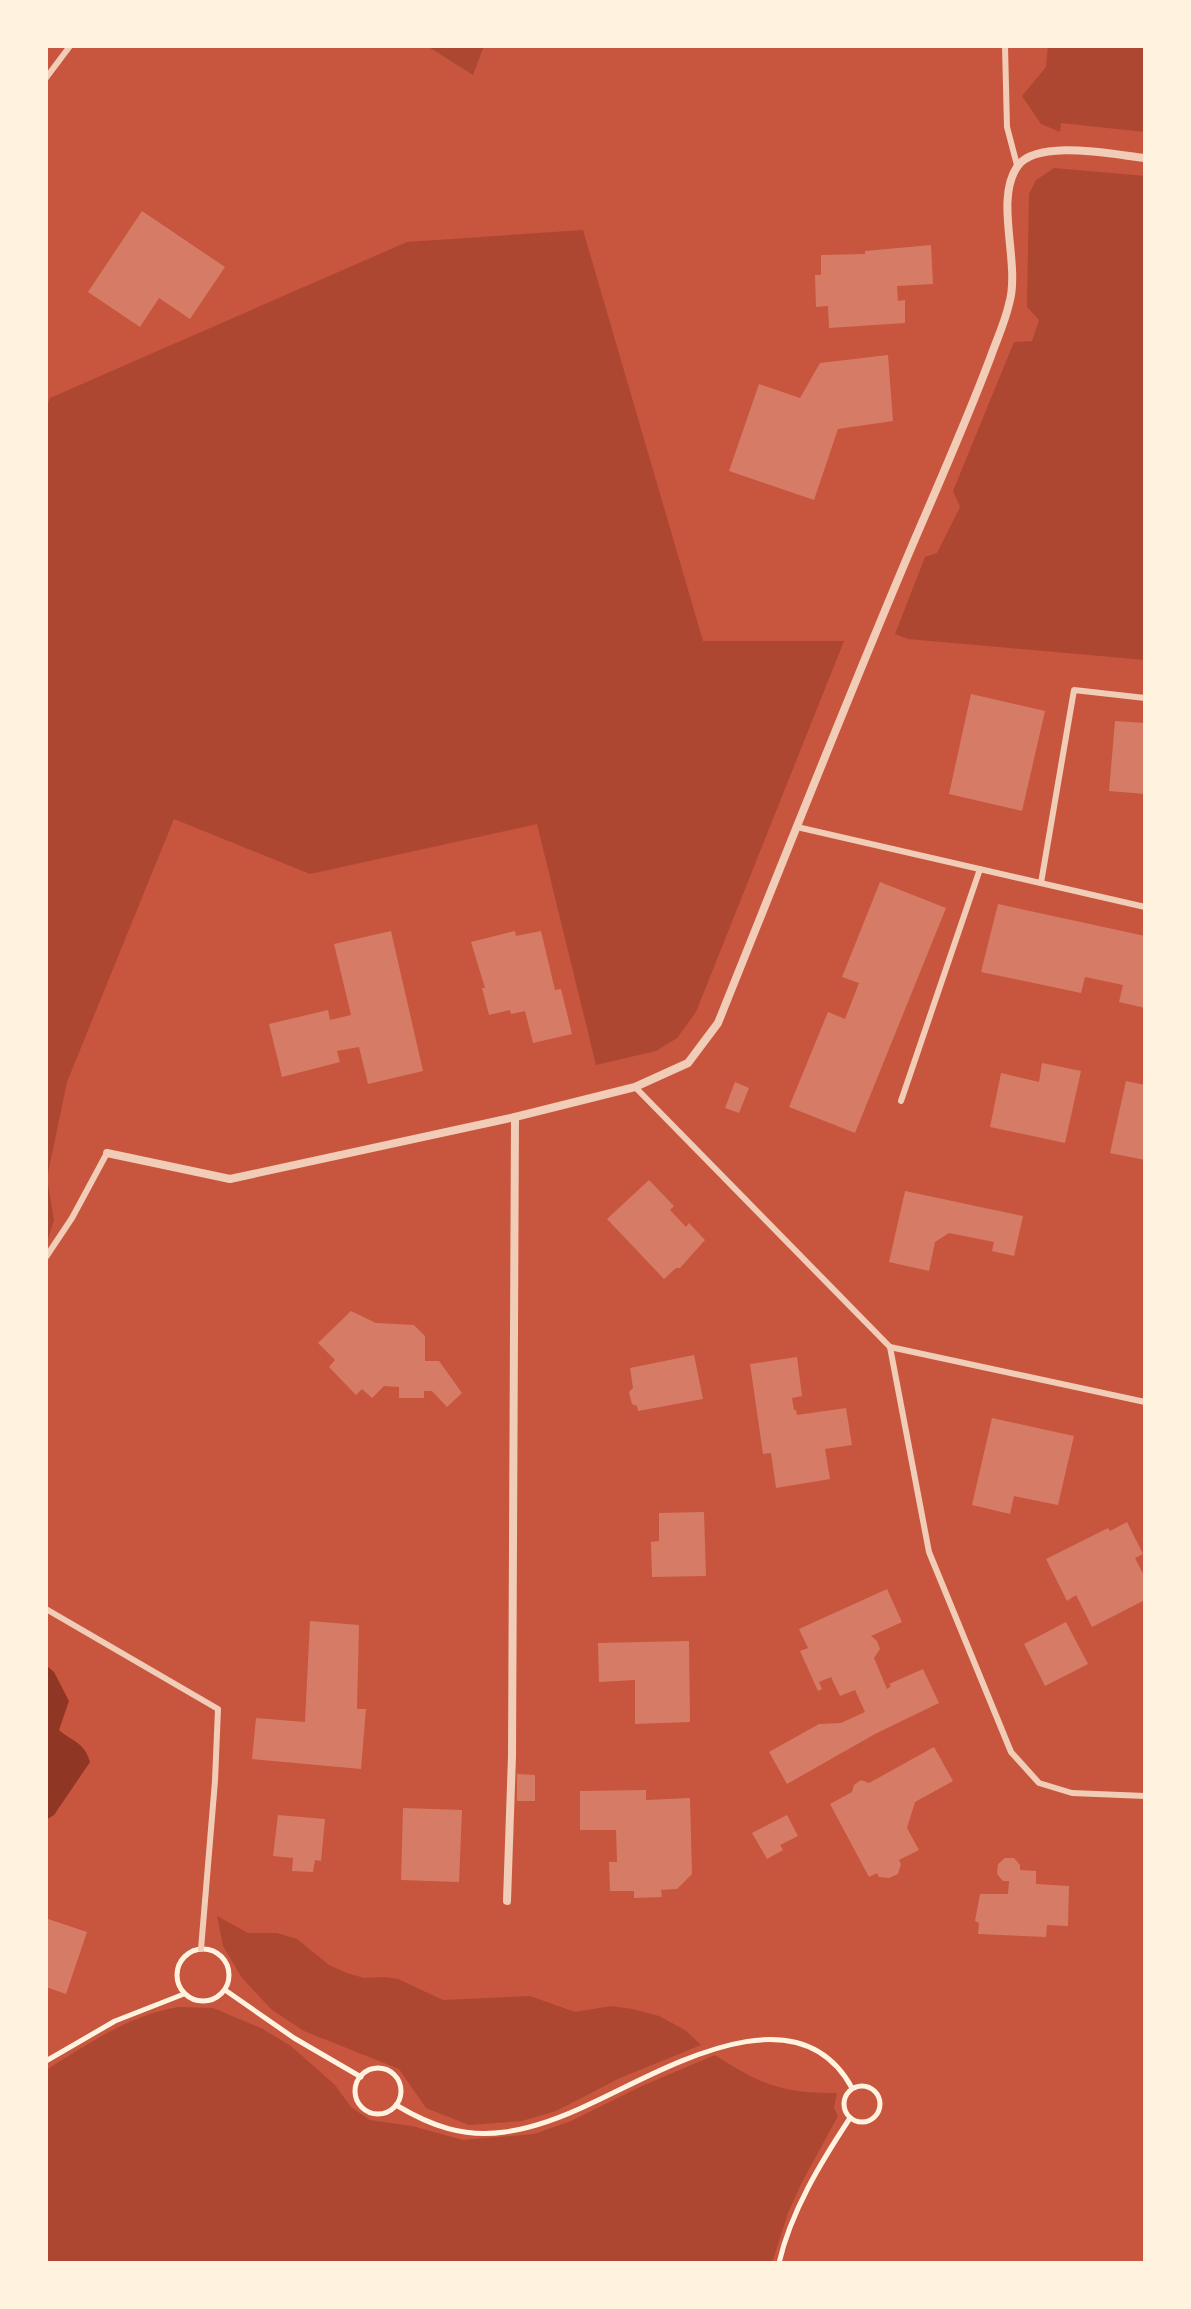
<svg xmlns="http://www.w3.org/2000/svg" width="1191" height="2309" font-family="'Archivo Narrow',sans-serif">
<rect width="100%" height="100%" fill="#c8553d"/>
<g fill="#ae4732">
<path d="M427,46H484L473,75Z"/>
<path d="M1048,46H1145V132L1061,123L1060,132L1041,124L1022,96L1046,67Z"/>
<path d="M1054,168L1145,176V660L908,639L895,634L925,557L937,553L960,507L953,491L1014,342L1032,341L1039,320L1027,307L1029,194L1036,180Z"/>
<path d="M583,230L703,641H844L696,1012L677,1038L656,1051L596,1065L537,824L310,874L174,819L67,1082L47,1178L54,1220L46,1245V409L50,398L407,242Z"/>
<path d="M217,1916L248,1933H277L297,1939L329,1965L347,1973L364,1978L385,1977L398,1979L443,2000L530,1996L575,2012L611,2006L632,2009L659,2016L685,2030L701,2045L620,2078L556,2111L522,2121L469,2125L426,2108L399,2069L304,2031L272,2010L242,1978L223,1946Z"/>
<path d="M179,2007L213,2008L261,2028L291,2046L335,2085L351,2107L370,2120L412,2126L463,2140L534,2134L571,2121L644,2085L715,2055C759,2084 784,2094 837,2093L834,2108L838,2116L801,2184L788,2213L772,2263H46V2070C88,2044 129,2015 179,2007Z"/>
</g>
<path fill="#8f3625" d="M46,1665L54,1672L69,1701L59,1730C72,1742 84,1741 90,1762L54,1815L46,1820Z"/>
<g fill="#d67c66">
<path d="M142,211L225,267L190,319L159,298L140,327L88,292Z"/>
<path d="M931,245L933,284L897,286L898,301L905,300V323L829,328L828,306L816,307L815,275H821V255L865,254V251Z"/>
<path d="M888,355L893,421L838,429L814,500L729,471L759,384L800,398L820,363Z"/>
<path d="M971,694L1045,711L1022,811L949,794Z"/>
<path d="M1115,721L1145,723V794L1109,791Z"/>
<path d="M880,882L946,908L855,1133L789,1107L828,1012L845,1019L859,983L842,977Z"/>
<path d="M998,904L1145,936V1008L1119,1002L1123,985L1085,977L1081,993L981,972Z"/>
<path d="M391,931L423,1071L368,1084L359,1047L337,1051L340,1062L282,1077L269,1024L328,1010L330,1020L351,1015L334,944Z"/>
<path d="M515,931L516,936L541,931L555,990L561,989L572,1034L533,1043L525,1011L511,1014L510,1010L489,1015L482,988H485L471,942Z"/>
<path d="M1042,1063L1081,1071L1065,1143L990,1127L1001,1073L1039,1082Z"/>
<path d="M1126,1081L1145,1085V1160L1110,1153Z"/>
<path d="M735,1082L749,1088L739,1113L725,1108Z"/>
<path d="M649,1180L674,1206L670,1210L686,1227L689,1223L705,1240L680,1268H676L664,1279L607,1219Z"/>
<path d="M905,1191L1023,1216L1014,1256L992,1251L994,1242L949,1233L935,1242L929,1271L889,1262Z"/>
<path d="M351,1311L376,1323L414,1325L425,1336V1361H439L462,1393L447,1407L432,1391H424V1398H399V1387L384,1386L372,1398L362,1389L356,1395L329,1367L335,1360L318,1343Z"/>
<path d="M694,1355L703,1399L638,1411L637,1406L632,1404L629,1392L633,1388L630,1368Z"/>
<path d="M797,1357L802,1396L792,1398L794,1410H796L797,1415L846,1408L852,1445L825,1449L830,1479L776,1488L771,1453L763,1454L750,1364Z"/>
<path d="M992,1418L1074,1436L1058,1505L1014,1496L1010,1514L972,1505Z"/>
<path d="M704,1512L706,1576L652,1577L651,1542L659,1541V1513Z"/>
<path d="M1127,1522L1143,1554L1135,1558L1145,1578V1600L1092,1627L1076,1595L1067,1601L1046,1559L1108,1528L1110,1531Z"/>
<path d="M887,1589L902,1622L871,1636L877,1641L880,1649L874,1658L887,1689L891,1686L889,1684L923,1669L939,1703L875,1734L787,1784L769,1752L819,1724L841,1723L865,1712L855,1690L840,1696L831,1677L819,1682L822,1689L818,1691L800,1651L808,1648L799,1629Z"/>
<path d="M310,1621L359,1625L357,1709H366L361,1769L252,1759L256,1718L305,1722Z"/>
<path d="M1066,1622L1088,1664L1045,1686L1024,1644Z"/>
<path d="M689,1641L690,1722L635,1724V1680L599,1682L598,1643Z"/>
<path d="M934,1747L953,1781L915,1802L907,1828L919,1850L899,1860L901,1864L898,1874L889,1878L879,1877L877,1873L869,1877L830,1804L852,1792L854,1785L861,1780L869,1783Z"/>
<path d="M517,1774L535,1775V1801H517Z"/>
<path d="M646,1790V1800L690,1798L692,1874L677,1889L661,1890L662,1897L634,1898V1891H610L609,1862H617L616,1830H580V1791Z"/>
<path d="M403,1808L462,1810L459,1882L401,1880Z"/>
<path d="M278,1815L325,1819L321,1861L315,1860L313,1872L292,1871L293,1858L273,1856Z"/>
<path d="M787,1815L798,1836L780,1845L783,1850L767,1859L752,1833Z"/>
<path d="M1005,1858H1014L1020,1865V1870L1036,1871V1884L1069,1886L1068,1926L1047,1925L1046,1937L978,1934L979,1923L975,1921L980,1894H1008L1009,1881H1003L997,1874L998,1864Z"/>
<path d="M48,1919L87,1932L66,1994L46,1987V1925Z"/>
</g>
<g fill="none" stroke-linecap="round" stroke-linejoin="round">
<g stroke="#fff3e0" stroke-width="5">
<circle cx="203" cy="1975" r="26"/>
<path d="M225,1990L294,2038L361,2077"/>
<path d="M46,2061L115,2021L184,1994"/>
<circle cx="378" cy="2091" r="23"/>
<circle cx="862" cy="2104" r="18"/>
<path d="M396,2105C431,2126 464,2138 505,2132C535,2128 565,2116 592,2103C664,2070 797,1987 852,2088"/>
<path d="M779,2263C791,2211 821,2162 850,2118"/>
</g>
<g stroke="#f1ccb7" stroke-width="6">
<path d="M1005,46L1007,127L1017,165"/>
<path d="M46,78L70,46"/>
<path d="M797,827L1145,907"/>
<path d="M1041,883L1074,690L1145,698"/>
<path d="M635,1087L890,1347L929,1552L1011,1752L1039,1783L1072,1793L1145,1796"/>
<path d="M901,1101L980,869"/>
<path d="M46,1257L72,1218L107,1153"/>
<path d="M890,1347L1145,1402"/>
<path d="M46,1609L218,1709L215,1781L201,1949"/>
</g>
<g stroke="#f1ccb7" stroke-width="8">
<path d="M107,1153L230,1179L515,1117L635,1087L688,1063L718,1023C782,864 845,704 912,546C939,483 967,420 991,356C997,339 1005,322 1009,304C1021,264 994,201 1017,167C1036,138 1115,155 1145,158"/>
<path d="M507,1901L512,1756L515,1117"/>
</g>
</g>
<rect width="1191" height="2309" fill="none" stroke="#fff3e0" stroke-width="96"/>
</svg>
